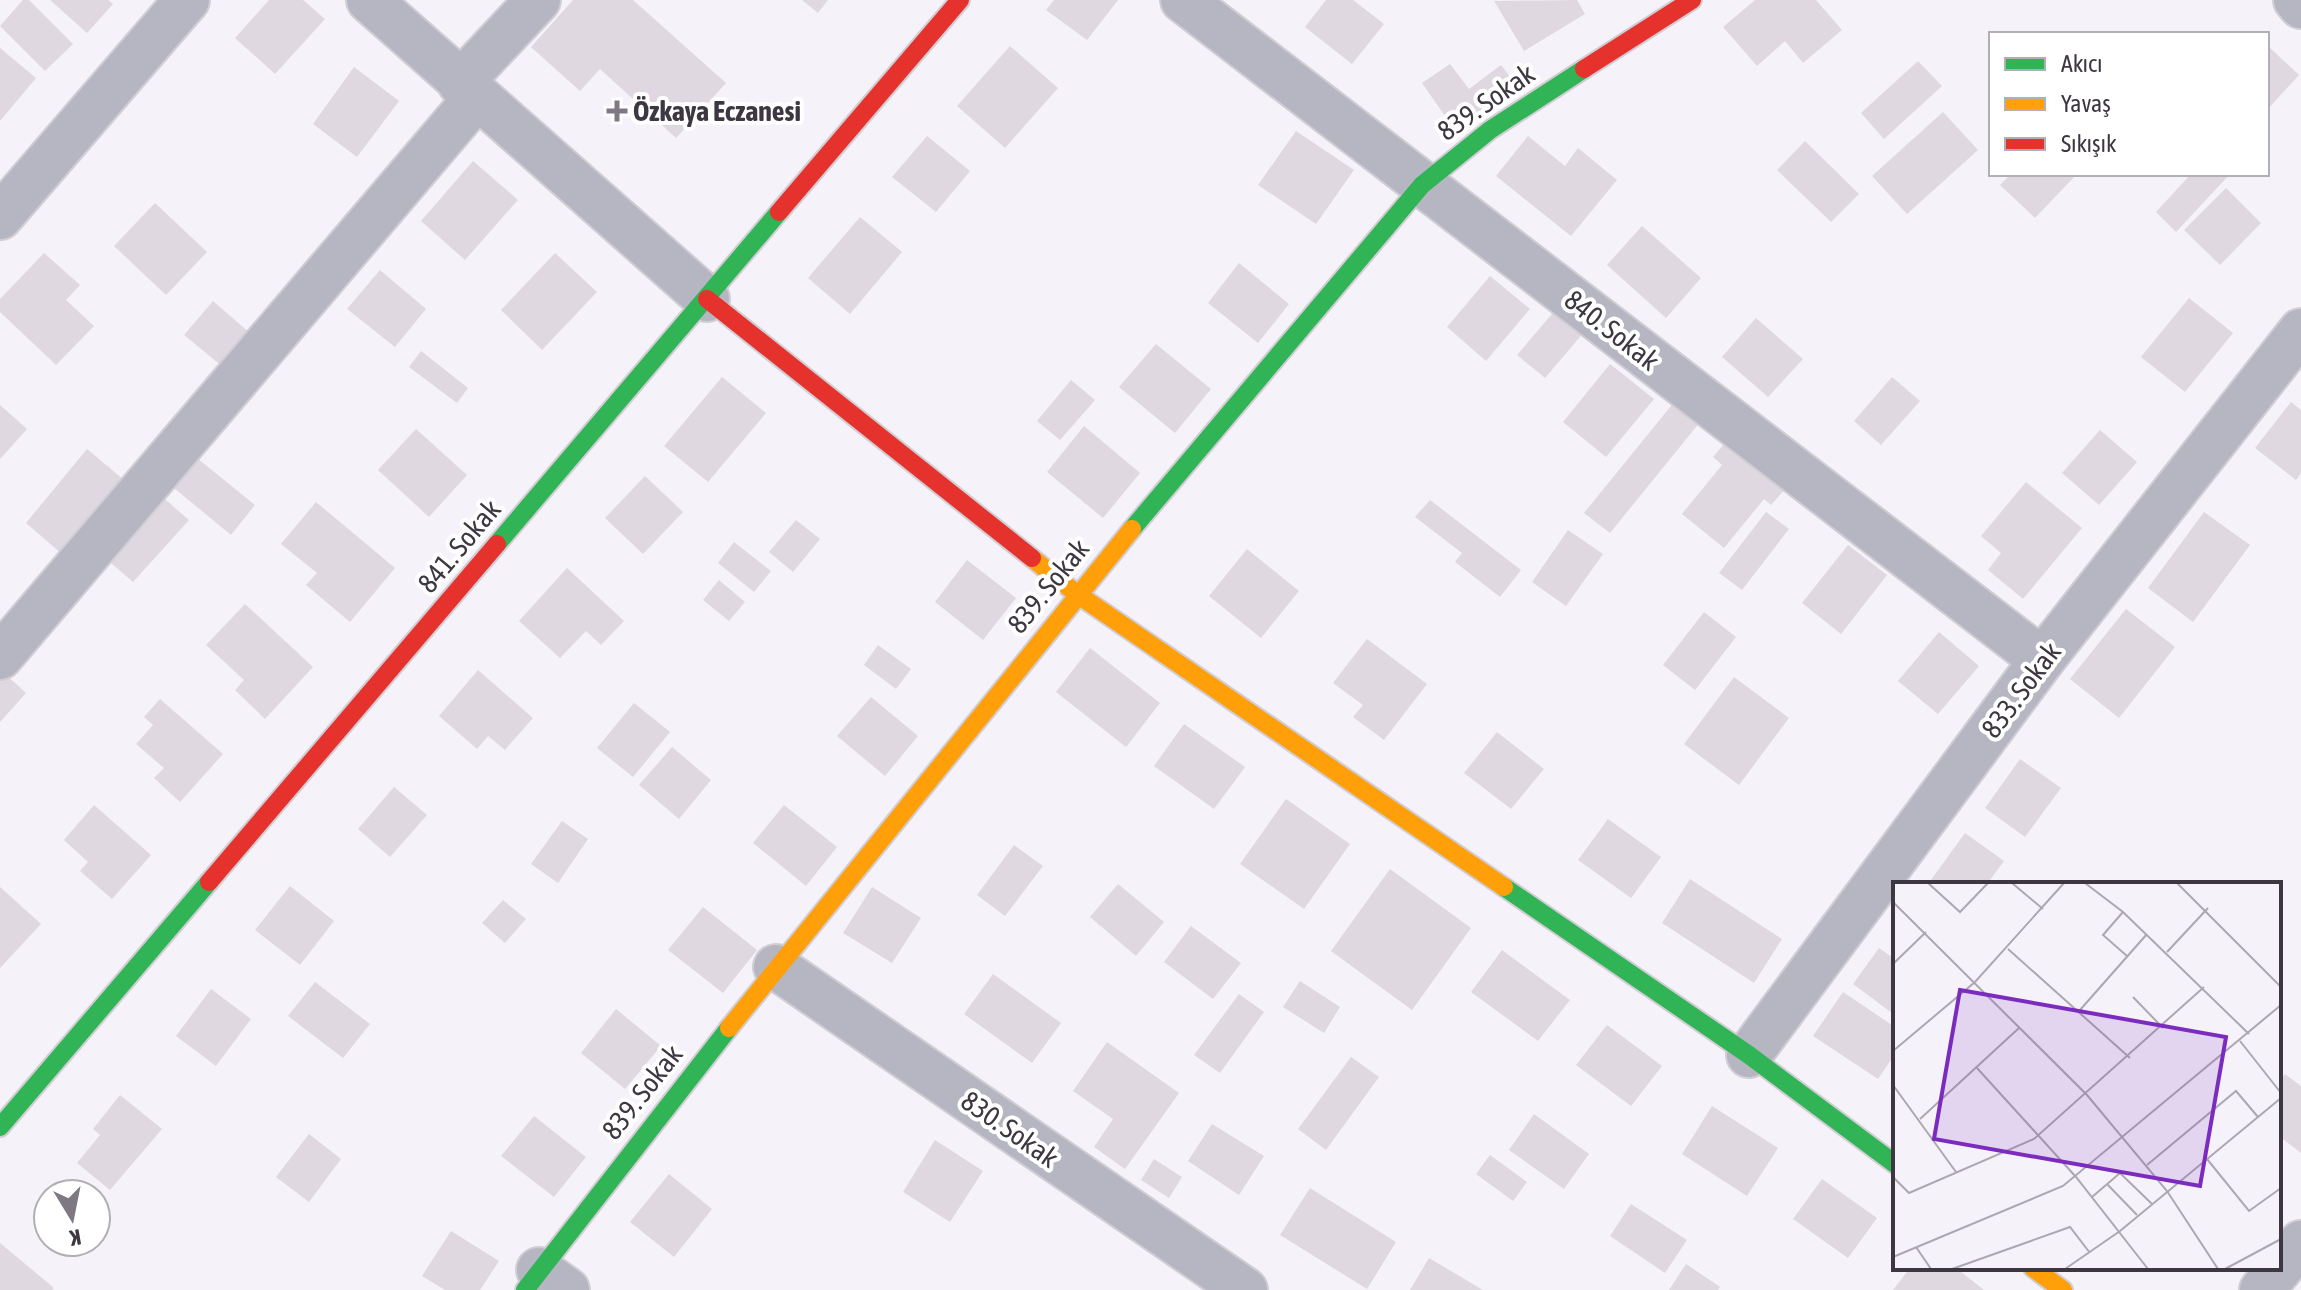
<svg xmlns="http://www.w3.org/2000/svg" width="2301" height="1290" font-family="'Asap Condensed',sans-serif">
<rect width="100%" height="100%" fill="#f6f2fa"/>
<g fill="#e0d8e0">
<path d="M23,0H29L73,44L45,71L0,26Z"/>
<path d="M50,0H108L113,4L87,33Z"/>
<path d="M269,0H303L325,19L275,74L235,38Z"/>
<path d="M573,0H633L726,83L676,138L600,69L580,91L531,47Z"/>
<path d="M802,0H828L818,13Z"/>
<path d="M1054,0H1118L1087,40L1046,10Z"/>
<path d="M1326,0H1353L1384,24L1352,64L1305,27Z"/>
<path d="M1577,0L1585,14L1524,51L1494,1Z"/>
<path d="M1755,0H1816L1842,30L1803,63L1785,41L1757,66L1723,27Z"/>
<path d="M2267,45L2299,75L2267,110Z"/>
<path d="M1010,46L1058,88L1005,148L957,106Z"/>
<path d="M0,48L36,78L0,121Z"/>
<path d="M1918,61L1942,86L1884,139L1861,113Z"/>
<path d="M1450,64L1469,89L1501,65L1516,85L1454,129L1422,83Z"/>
<path d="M354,67L399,101L357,157L313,124Z"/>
<path d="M1943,112L1978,150L1907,214L1872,176Z"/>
<path d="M1296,131L1354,170L1316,224L1258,185Z"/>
<path d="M927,136L970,171L936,212L892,177Z"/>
<path d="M1528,136L1565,166L1578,148L1617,180L1571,236L1496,176Z"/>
<path d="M1805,141L1859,194L1831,222L1777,170Z"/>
<path d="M473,161L518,200L465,260L421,221Z"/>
<path d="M2011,174H2077L2035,218L2000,185Z"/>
<path d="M2191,174H2230L2176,232L2156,212Z"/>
<path d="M2226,188L2261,223L2220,265L2184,230Z"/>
<path d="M155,203L207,252L166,295L114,246Z"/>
<path d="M860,217L902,252L850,314L808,278Z"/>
<path d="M1642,226L1701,278L1666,318L1607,265Z"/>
<path d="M44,253L80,285L66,300L94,326L56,365L0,312V299Z"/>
<path d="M555,253L597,292L542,350L501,310Z"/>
<path d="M1239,263L1289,304L1258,343L1208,303Z"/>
<path d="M380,270L426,309L395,347L347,309Z"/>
<path d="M1490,276L1530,309L1486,361L1447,327Z"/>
<path d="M2189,298L2233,333L2185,392L2141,357Z"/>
<path d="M213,301L252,335L223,367L184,335Z"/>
<path d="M1557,308L1585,331L1545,378L1517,355Z"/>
<path d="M1756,318L1803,359L1768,397L1722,357Z"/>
<path d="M1156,344L1211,389L1175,433L1119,387Z"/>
<path d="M421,351L468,388L457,403L409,367Z"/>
<path d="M1610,364L1654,399L1606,457L1563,422Z"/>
<path d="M722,377L766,413L708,482L664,446Z"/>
<path d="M1892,377L1920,401L1881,445L1854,421Z"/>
<path d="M1071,380L1095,400L1060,440L1037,421Z"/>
<path d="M1675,401L1700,422L1610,533L1584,513Z"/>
<path d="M2291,402L2301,410V473L2296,480L2255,448Z"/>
<path d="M0,405L27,429L0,459Z"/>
<path d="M1084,426L1140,473L1103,518L1047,472Z"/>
<path d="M416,429L467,475L429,517L378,470Z"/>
<path d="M2100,430L2137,462L2099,505L2062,473Z"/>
<path d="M1728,439L1787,487L1771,505L1764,499L1724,548L1682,514L1722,465L1713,457Z"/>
<path d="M87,449L124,480L62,554L26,523Z"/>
<path d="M187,450L255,505L231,535L163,479Z"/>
<path d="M645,476L683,512L643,554L605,518Z"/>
<path d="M2026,482L2082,528L2023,599L1988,570L2001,553L1981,536Z"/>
<path d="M152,488L189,520L133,582L96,550Z"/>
<path d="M1430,500L1521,570L1500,597L1455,562L1462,553L1415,517Z"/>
<path d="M316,502L395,568L350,622L306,585L317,573L281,544Z"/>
<path d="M1766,512L1789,529L1742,590L1719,573Z"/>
<path d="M2204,512L2250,545L2193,622L2148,588Z"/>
<path d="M796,520L820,539L793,572L769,552Z"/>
<path d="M1568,530L1603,554L1566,606L1532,582Z"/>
<path d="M734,542L771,571L754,592L718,563Z"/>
<path d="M1848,545L1887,575L1841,634L1802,603Z"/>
<path d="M1247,549L1299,591L1261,638L1209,596Z"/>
<path d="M967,560L1016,598L983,640L935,602Z"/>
<path d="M567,568L624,621L601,645L586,631L560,658L519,621Z"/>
<path d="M719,580L745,602L729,621L703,600Z"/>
<path d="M245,604L313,667L265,719L235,690L244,680L206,645Z"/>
<path d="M2126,609L2175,647L2119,718L2070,679Z"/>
<path d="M1704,612L1736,637L1695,690L1663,665Z"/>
<path d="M1939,632L1979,666L1938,714L1898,681Z"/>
<path d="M1367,639L1427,684L1384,740L1353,717L1363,705L1333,683Z"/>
<path d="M878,645L911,669L896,689L864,665Z"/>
<path d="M1090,648L1160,703L1126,747L1056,692Z"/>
<path d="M478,670L533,718L505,750L488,736L477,749L439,716Z"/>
<path d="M3,672L26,693L0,722V674Z"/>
<path d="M1734,677L1789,718L1739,785L1684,744Z"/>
<path d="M871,697L918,736L885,776L837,736Z"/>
<path d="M160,699L223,754L180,802L154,778L164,768L136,744L153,725L144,717Z"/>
<path d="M634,703L670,732L633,777L597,748Z"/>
<path d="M1184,724L1245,767L1214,809L1154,766Z"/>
<path d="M1497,732L1544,769L1511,809L1464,773Z"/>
<path d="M672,747L711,780L679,819L639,785Z"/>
<path d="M2020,759L2061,788L2025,837L1985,808Z"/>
<path d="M394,787L427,815L390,857L358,829Z"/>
<path d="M1286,799L1350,844L1304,909L1240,864Z"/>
<path d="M94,805L151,855L112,899L80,871L88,862L64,840Z"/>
<path d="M784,805L837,847L806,886L753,843Z"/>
<path d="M1608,819L1661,857L1631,898L1578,860Z"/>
<path d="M562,821L588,839L558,883L531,864Z"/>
<path d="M1965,833L2004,861L1987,884H1928Z"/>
<path d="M1014,845L1043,866L1005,916L977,895Z"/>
<path d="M1390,869L1471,928L1412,1010L1331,951Z"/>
<path d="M1690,879L1782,939L1754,983L1662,923Z"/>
<path d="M1118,884L1164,922L1136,956L1090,917Z"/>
<path d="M290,886L334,921L300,965L255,930Z"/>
<path d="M0,887L41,924L0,968Z"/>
<path d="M872,887L921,918L892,963L843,933Z"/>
<path d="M503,900L526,919L505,943L482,923Z"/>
<path d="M703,907L757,950L723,993L668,950Z"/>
<path d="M1191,926L1241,963L1213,999L1164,962Z"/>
<path d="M1879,948L1895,959L1892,1013L1853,984Z"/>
<path d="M1502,950L1570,1000L1538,1041L1471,992Z"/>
<path d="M993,974L1061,1023L1032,1063L964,1014Z"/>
<path d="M1300,981L1340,1007L1324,1033L1283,1007Z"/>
<path d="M315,982L370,1024L343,1058L288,1016Z"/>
<path d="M211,989L251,1019L216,1066L176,1036Z"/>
<path d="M1843,992L1895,1027V1054L1878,1079L1813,1036Z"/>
<path d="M1239,994L1264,1012L1220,1073L1194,1055Z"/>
<path d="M616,1009L661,1046L625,1089L581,1053Z"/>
<path d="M1607,1025L1662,1066L1631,1106L1576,1065Z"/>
<path d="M1107,1042L1179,1093L1125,1169L1094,1147L1113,1119L1073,1091Z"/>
<path d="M1351,1057L1379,1077L1326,1150L1298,1129Z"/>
<path d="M2285,1074L2301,1086V1153L2279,1136V1082Z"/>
<path d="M120,1095L162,1129L110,1190L77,1163L100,1135L93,1129Z"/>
<path d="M1712,1106L1778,1148L1747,1196L1682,1154Z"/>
<path d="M1534,1114L1589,1154L1564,1189L1509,1150Z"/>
<path d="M534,1116L586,1157L554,1197L501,1156Z"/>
<path d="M1212,1124L1264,1156L1239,1195L1188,1161Z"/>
<path d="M309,1134L341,1159L309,1202L276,1177Z"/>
<path d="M935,1140L983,1171L950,1222L903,1192Z"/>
<path d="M1490,1155L1527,1182L1513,1201L1476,1174Z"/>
<path d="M1154,1159L1182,1177L1169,1198L1141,1180Z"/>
<path d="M669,1174L712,1209L674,1257L630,1222Z"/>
<path d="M1822,1179L1877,1218L1848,1258L1793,1219Z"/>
<path d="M1310,1188L1396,1242L1367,1289L1280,1235Z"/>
<path d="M1631,1204L1687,1240L1665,1273L1610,1236Z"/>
<path d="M451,1231L499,1261L480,1290H445L422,1276Z"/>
<path d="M0,1243L54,1288L52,1290H0Z"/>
<path d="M1429,1258L1483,1290H1410Z"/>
<path d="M1686,1264L1720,1287L1718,1290H1669Z"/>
<path d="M1910,1268H1956L1984,1290H1893Z"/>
</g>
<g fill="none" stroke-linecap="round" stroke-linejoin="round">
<g stroke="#d1cdd4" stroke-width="48">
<g id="street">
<path d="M369,0L707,299"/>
<path d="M1183,0L2042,660"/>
<path d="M2296,0L2301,6"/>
<path d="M460,83L538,0"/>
<path d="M0,217L187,0"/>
<path d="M0,657L476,98"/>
<path d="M776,967L1245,1290"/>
<path d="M1749,1055L2042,660L2301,331"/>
<path d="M539,1270L567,1290"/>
<path d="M2262,1290L2301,1243"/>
</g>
</g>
<g stroke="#d1cdd4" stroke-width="22">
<g id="fast">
<path d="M1132,529L1422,185L1490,130L1584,69"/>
<path d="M497,544L779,212"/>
<path d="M1504,887L1749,1055L1895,1164"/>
<path d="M0,1127L209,882"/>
<path d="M525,1290L729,1028"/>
</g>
</g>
<g stroke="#d1cdd4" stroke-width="22">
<g id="slow">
<path d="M1032,558L1077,594L1504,887"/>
<path d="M729,1028L1132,529"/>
<path d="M2033,1268L2063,1290"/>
</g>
</g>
<g stroke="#d1cdd4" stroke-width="22">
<g id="jam">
<path d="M1584,69L1692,0"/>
<path d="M779,212L960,0"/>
<path d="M707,299L1032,558"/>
<path d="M209,882L497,544"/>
</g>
</g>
<use href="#street" stroke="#b5b6c1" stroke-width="44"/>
<use href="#fast" stroke="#30b455" stroke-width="18"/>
<use href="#slow" stroke="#ff9f0a" stroke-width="18"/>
<use href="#jam" stroke="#e5322d" stroke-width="18"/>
</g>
<path fill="#7d7881" stroke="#fff" stroke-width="3" d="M613 99h8v8h8v8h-8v8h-8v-8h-8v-8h8z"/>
<g text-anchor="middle" stroke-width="8" stroke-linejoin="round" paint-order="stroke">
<g font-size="28" fill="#3c3740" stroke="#fff">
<text transform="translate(1486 102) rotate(-35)" y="10">839. Sokak</text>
<text transform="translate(1612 330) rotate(38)" y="10">840. Sokak</text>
<text transform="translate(459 546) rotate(-50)" y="10">841. Sokak</text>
<text transform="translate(1048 586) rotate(-51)" y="10">839. Sokak</text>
<text transform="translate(2021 690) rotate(-53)" y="10">833. Sokak</text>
<text transform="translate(642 1092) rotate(-52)" y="10">839. Sokak</text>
<text transform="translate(1010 1129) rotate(35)" y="10">830. Sokak</text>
</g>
<g font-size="28" font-weight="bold" fill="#3c3740" stroke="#fff" text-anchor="start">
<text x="633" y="121">Özkaya Eczanesi</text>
</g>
</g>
<g transform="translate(1893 882)">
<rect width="388" height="388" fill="#f6f2fa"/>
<path fill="none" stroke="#aca7b0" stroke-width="2" d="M35,1L67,30L95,1M119,1L150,27M192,1L230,30L356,152M284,1L388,105M0,20L194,213L274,309L325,387M230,30L210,53L234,74M115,67L237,176M274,70L315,26M0,82L33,50M240,115L270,146M187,128L254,52M347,159L388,211M0,169L82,100L171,1M84,186L183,295L255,387M0,203L63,290M27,237L126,146M314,277L356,329L388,306M254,283L343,209L365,235M0,295L16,311L141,257L311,105M214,302L244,333M199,315L227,291L259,322M23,365L38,387M0,375L170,304L388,123M59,387L177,345L197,371M172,387L227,349L388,216M332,387L388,357"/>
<path fill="#7b2cbf" fill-opacity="0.15" stroke="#7b2cbf" stroke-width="4" d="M67,108L333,155L307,304L41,257Z"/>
<rect width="388" height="388" fill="none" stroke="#3c3740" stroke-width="4"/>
</g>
<rect x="1989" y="32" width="280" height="144" fill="#ffffff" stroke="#b1afb3" stroke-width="2"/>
<rect x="2005" y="58" width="40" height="12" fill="#30b455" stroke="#b1afb3" stroke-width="2"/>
<text x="2061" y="72" font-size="24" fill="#3c3740">Akıcı</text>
<rect x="2005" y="98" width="40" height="12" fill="#ff9f0a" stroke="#b1afb3" stroke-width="2"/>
<text x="2061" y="112" font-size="24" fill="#3c3740">Yavaş</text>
<rect x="2005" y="138" width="40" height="12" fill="#e5322d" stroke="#b1afb3" stroke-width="2"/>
<text x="2061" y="152" font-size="24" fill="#3c3740">Sıkışık</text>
<g transform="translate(72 1218) rotate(170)"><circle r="38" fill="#ffffff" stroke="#b1afb3" stroke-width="2"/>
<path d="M0-6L14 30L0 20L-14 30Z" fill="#7d7881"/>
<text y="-12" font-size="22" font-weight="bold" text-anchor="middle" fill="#3c3740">K</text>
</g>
</svg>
